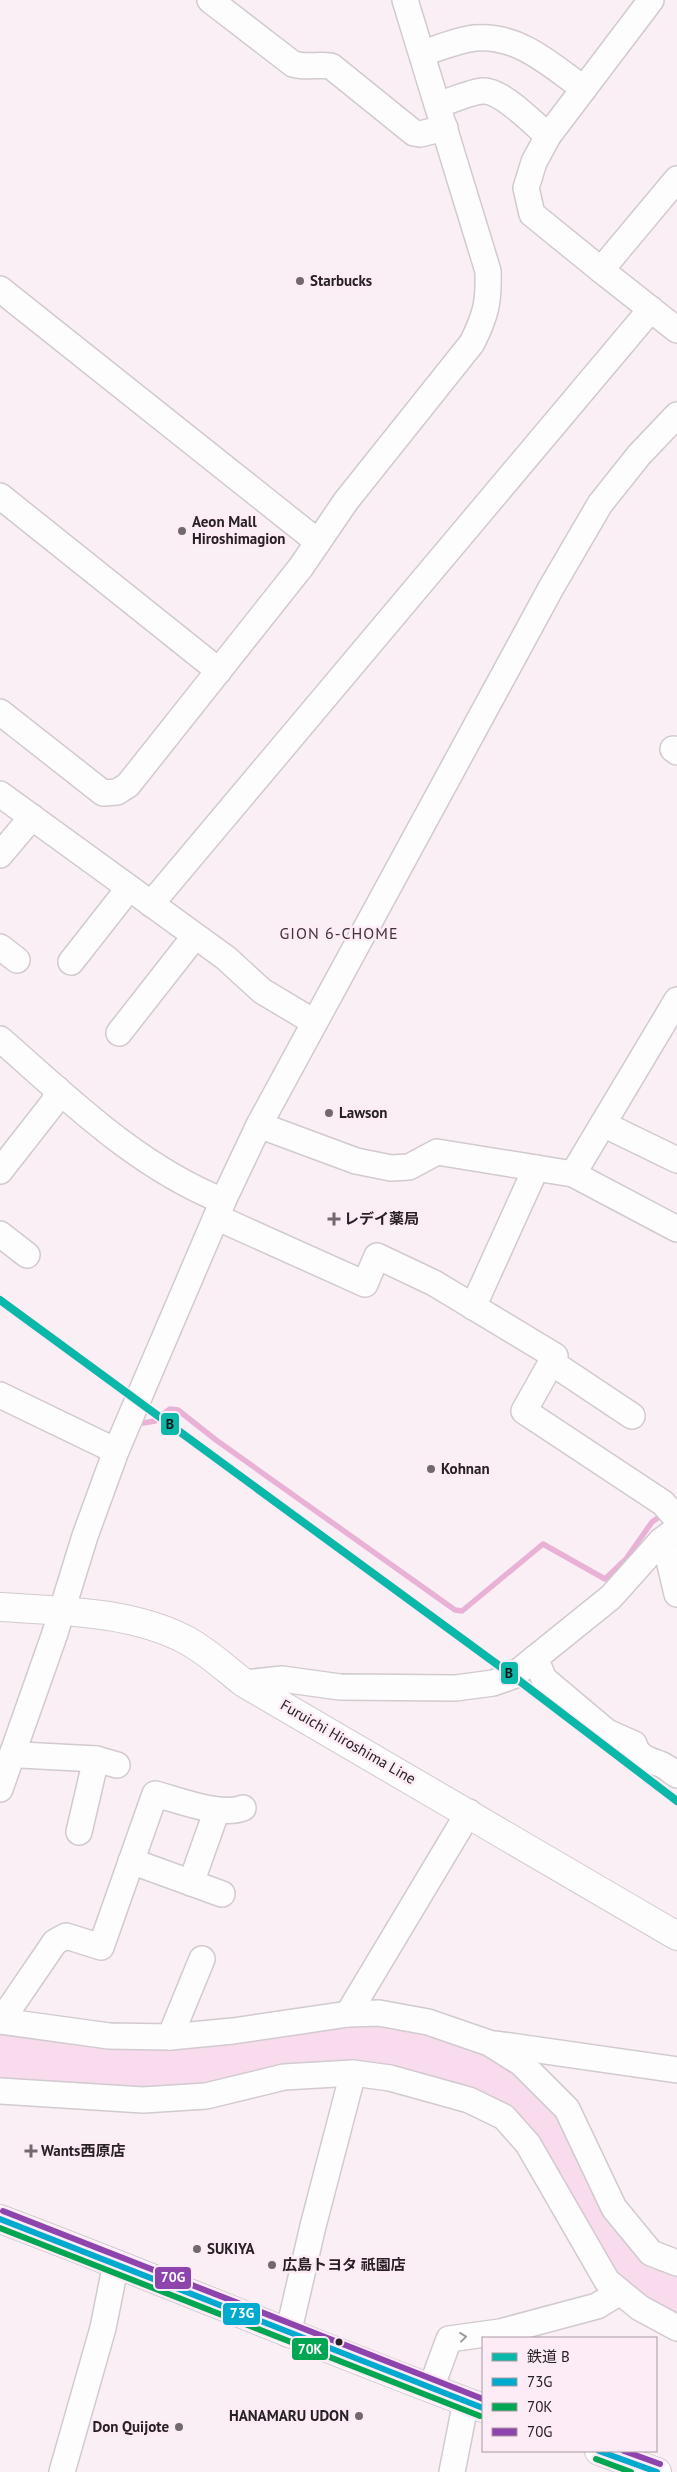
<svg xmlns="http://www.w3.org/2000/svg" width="677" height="2472" font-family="'PT Sans','Noto Sans JP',sans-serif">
<rect width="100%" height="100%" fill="#f9eff5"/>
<path fill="#f8dbed" d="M348,2020L404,2025L489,2052L544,2094L573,2135L608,2214L637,2256L677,2272V2322L608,2268L525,2123L383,2066L224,2083L138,2090L0,2081V2031Z"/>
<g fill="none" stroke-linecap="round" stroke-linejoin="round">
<path stroke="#e9b1d5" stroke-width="5.5" d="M143,1423L155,1421L170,1409L178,1410L216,1440L455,1610L462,1611L543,1544L605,1579L626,1559L652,1522L665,1513"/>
<g stroke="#d1cace" stroke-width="28">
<g id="minor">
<path d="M210,0L293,64C306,68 318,64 331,66L414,133L420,134L445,128"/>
<path d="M423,53C439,48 458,40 475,38C518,34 551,65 584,89"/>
<path d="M438,105C452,100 468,93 482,91C501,89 534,124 548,136"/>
<path d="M677,179L601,270L677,330"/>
<path d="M601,270L532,214L526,188L534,162L548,136L651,0"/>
<path d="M0,289L318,542"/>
<path d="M0,496L219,671"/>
<path d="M0,712L103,793L117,792L128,785L301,567L346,501L472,343C486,315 489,302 488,271L405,0"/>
<path d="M673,749L677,752"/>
<path d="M0,794L226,958L262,991L314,1022"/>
<path d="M0,855L32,817"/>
<path d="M151,904L651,309"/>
<path d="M0,947L17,960"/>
<path d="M71,962L129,888"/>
<path d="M119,1033L195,936"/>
<path d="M0,1039C70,1100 136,1166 223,1201"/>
<path d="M603,1124L677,1160"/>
<path d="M259,1125L356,1161L391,1168L409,1167L437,1152L573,1174L677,1229"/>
<path d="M0,1171L54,1102L57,1089"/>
<path d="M573,1174L677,1000"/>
<path d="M216,1217L365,1284L377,1256L434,1283L555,1356L524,1411L663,1503L677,1519"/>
<path d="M0,1234L27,1255"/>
<path d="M473,1307L536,1168"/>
<path d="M551,1362L632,1416"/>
<path d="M0,1395L116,1451"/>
<path d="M661,1541L668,1556L677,1594"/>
<path d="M535,1658L544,1679L607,1732L634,1744C637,1757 649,1760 660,1764C666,1766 672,1772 677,1775"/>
<path d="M244,1683L282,1679L340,1687L456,1688L493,1683L513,1676L611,1597L661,1541L677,1529"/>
<path d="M13,1752L21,1755L96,1759L117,1765"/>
<path d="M0,1789L54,1636L85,1536L116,1451L223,1201L259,1125L551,588L600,504L639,455L677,415"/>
<path d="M79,1832L96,1759"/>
<path d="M131,1861L222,1894"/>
<path d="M191,1883L217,1810"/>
<path d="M348,2014L469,1812"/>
<path d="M0,2021L109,2036L170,2037L233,2031L348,2014L379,2013L428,2022L489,2043L521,2063L567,2109L614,2208L651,2253L677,2263"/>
<path d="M1,2021L55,1942L66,1936L101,1947L155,1794C179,1800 221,1817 243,1808"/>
<path d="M170,2037L202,1959"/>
<path d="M496,2044L677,2070"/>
<path d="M0,2091L143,2100L206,2096L284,2077L353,2073L390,2078L469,2100L504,2117L528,2144L607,2281L640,2308L677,2328"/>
<path d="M288,2334L313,2226L353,2073"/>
<path d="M431,2388L449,2339L500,2332L597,2306L620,2292"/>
<path d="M62,2472L103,2328L116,2263"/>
<path d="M452,2472L466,2401"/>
</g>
</g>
<g stroke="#d1cace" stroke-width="30">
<path id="major" d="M0,1607C61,1611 131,1611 186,1640C207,1651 226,1669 244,1683L677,1936"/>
</g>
<g stroke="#d1cace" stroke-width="30">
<g id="highway">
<path d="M0,2219C162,2280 321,2348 483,2408"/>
<path d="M599,2451L657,2472"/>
</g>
</g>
<use href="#minor" stroke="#fefdfe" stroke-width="25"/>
<use href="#major" stroke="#fefdfe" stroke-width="28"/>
<use href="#highway" stroke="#fefdfe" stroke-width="28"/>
<g stroke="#fdebf6" stroke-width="10">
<g id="bus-1">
<path d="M0,2219L483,2408"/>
<path d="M599,2451L657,2472"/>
</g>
</g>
<g stroke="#fdebf6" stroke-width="10">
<g id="bus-2">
<path d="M0,2228L480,2416"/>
<path d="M596,2459L631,2472"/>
</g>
</g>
<g stroke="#fdebf6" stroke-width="10">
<g id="bus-3">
<path d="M3,2211L483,2399"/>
<path d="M624,2451L660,2464"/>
</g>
</g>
<use href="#bus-1" stroke="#00a9ce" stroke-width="6"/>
<use href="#bus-2" stroke="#00a651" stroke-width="6"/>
<use href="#bus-3" stroke="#8e44ad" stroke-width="6"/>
<g stroke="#fdebf6" stroke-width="11">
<path id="rail-1" d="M0,1300L513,1676L677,1801"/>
</g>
<use href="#rail-1" stroke="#0ab8a9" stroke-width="8"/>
</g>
<defs><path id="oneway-chevron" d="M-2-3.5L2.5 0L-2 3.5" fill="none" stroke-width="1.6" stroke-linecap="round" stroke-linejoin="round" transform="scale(1.25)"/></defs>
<use stroke="#9d9a9c" href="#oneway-chevron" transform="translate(463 2337) rotate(-7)"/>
<g fill="#70696e" stroke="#fdebf6" stroke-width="2">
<circle cx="300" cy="281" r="5"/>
<circle cx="182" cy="531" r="5"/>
<circle cx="329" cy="1113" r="5"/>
<path d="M331.5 1211.5h5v5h5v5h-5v5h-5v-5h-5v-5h5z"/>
<circle cx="431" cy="1469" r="5"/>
<path d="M28.5 2143.5h5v5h5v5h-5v5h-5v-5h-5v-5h5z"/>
<circle cx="197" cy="2249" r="5"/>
<circle cx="272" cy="2265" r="5"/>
<circle cx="359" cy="2416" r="5"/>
<circle cx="179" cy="2427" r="5"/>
</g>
<circle fill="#272125" stroke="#fdebf6" stroke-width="2" cx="339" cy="2342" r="4.5"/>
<g text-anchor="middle" stroke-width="5" stroke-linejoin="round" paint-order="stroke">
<g font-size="15" font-weight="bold" fill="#272125" stroke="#fdebf6" text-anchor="start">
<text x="310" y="286">Starbucks</text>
<text x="192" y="527">Aeon Mall<tspan x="192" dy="17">Hiroshimagion</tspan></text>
<text x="339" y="1118">Lawson</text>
<text x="344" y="1224">レデイ薬局</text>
<text x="441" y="1474">Kohnan</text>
<text x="41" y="2156">Wants西原店</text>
<text x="207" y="2254">SUKIYA</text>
<text x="282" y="2270">広島トヨタ 祇園店</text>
<text x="349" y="2421" text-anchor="end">HANAMARU UDON</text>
<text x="169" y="2432" text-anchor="end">Don Quijote</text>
</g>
<g font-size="15" fill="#272125" stroke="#fdebf6">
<text transform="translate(348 1742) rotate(30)" y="5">Furuichi Hiroshima Line</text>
</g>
<g font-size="16" letter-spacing="1" fill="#40323a" stroke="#fdebf6">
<text x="339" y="939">GION 6-CHOME</text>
</g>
</g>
<g stroke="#fdebf6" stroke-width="2">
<rect x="160" y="1412" width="20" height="24" rx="5" fill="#0ab8a9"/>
<rect x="500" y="1661" width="19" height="24" rx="5" fill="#0ab8a9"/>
<rect x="154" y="2266" width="38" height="24" rx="5" fill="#8e44ad"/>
<rect x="222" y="2302" width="39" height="24" rx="5" fill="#00a9ce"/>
<rect x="291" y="2337" width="38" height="24" rx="5" fill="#00a651"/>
</g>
<g font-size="14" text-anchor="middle" font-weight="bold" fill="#fff">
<text x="173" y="2282">70G</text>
<text x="242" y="2318">73G</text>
<text x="310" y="2354">70K</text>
</g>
<g font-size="14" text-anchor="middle" font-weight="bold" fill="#111">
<text x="170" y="1429">B</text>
<text x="509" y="1678">B</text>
</g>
<rect x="482" y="2337" width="175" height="115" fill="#fdebf6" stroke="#a79aa2"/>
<rect x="492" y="2353" width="25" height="8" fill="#0ab8a9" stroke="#a79aa2"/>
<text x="527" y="2362" font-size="15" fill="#272125">鉄道 B</text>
<rect x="492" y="2378" width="25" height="8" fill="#00a9ce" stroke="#a79aa2"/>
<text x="527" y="2387" font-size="15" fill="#272125">73G</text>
<rect x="492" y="2403" width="25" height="8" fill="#00a651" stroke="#a79aa2"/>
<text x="527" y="2412" font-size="15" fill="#272125">70K</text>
<rect x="492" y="2428" width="25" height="8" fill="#8e44ad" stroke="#a79aa2"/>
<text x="527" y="2437" font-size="15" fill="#272125">70G</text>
</svg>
